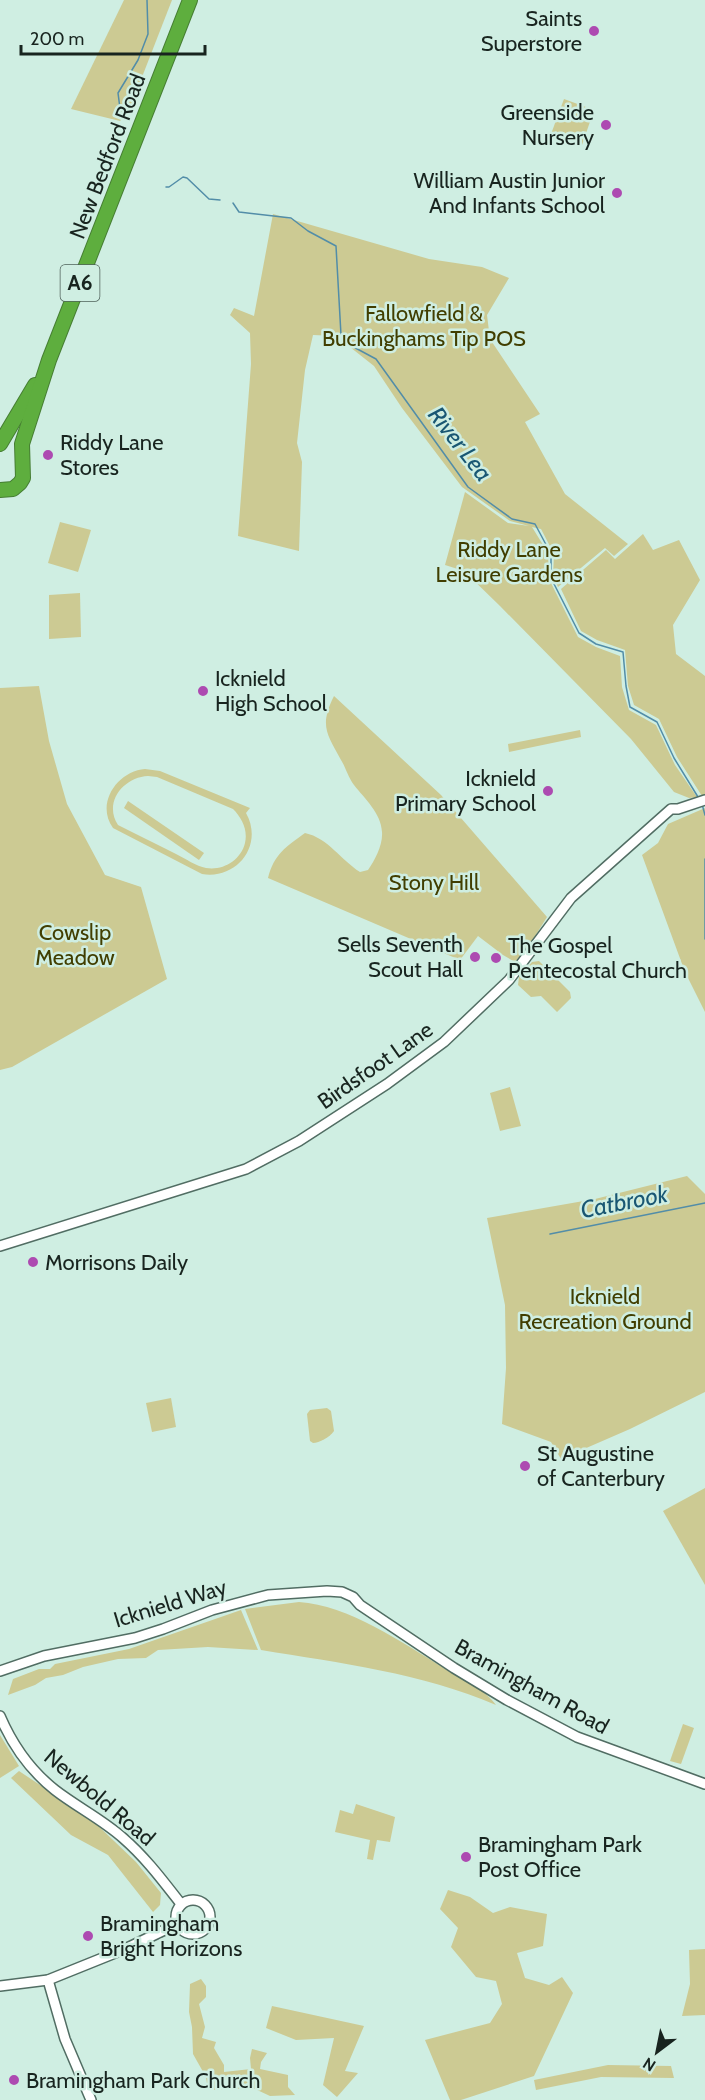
<svg xmlns="http://www.w3.org/2000/svg" width="705" height="2100" font-family="Cabin,sans-serif">
<rect width="100%" height="100%" fill="#cfeee2"/>
<g fill="#ccca93" fill-rule="evenodd">
<path d="M124,0H172L128,113L120,121L71,109Z"/>
<path d="M564,99L594,110L582,145L551,134Z"/>
<path d="M273,214L429,259L482,267L509,278L487,315L490,339L540,414L525,422L565,494L628,544L614,556L605,548L558,587L553,576L554,554L541,529L532,527L548,553L549,579L578,637L596,647L620,656L622,687L629,710L656,725L675,765L697,797L689,798L674,792L631,739L500,606L464,571L445,565L465,492L508,523L529,526L510,521L462,487L402,408L374,366L336,336L313,335L305,370L297,443L302,462L299,551L238,536L251,364L250,333L230,315L234,308L254,316Z"/>
<path d="M60,522L91,530L78,572L48,563Z"/>
<path d="M643,534L653,550L679,540L700,580L673,625L676,654L705,676V794L702,796L677,757L659,719L634,705L628,686L625,650L597,640L581,631L561,589L606,550L615,559Z"/>
<path d="M80,593L81,637L49,639V595Z"/>
<path d="M39,686L49,741L67,804L105,875L141,887L167,979L12,1067L0,1070V688Z"/>
<path d="M334,696L441,795L547,917L532,941L515,962L503,955L478,936L460,960L268,878C274,854 286,847 305,833C328,838 341,860 360,872L368,870C375,860 383,845 382,832C381,813 365,799 354,785C348,777 346,768 341,760C327,734 319,726 334,696Z"/>
<path d="M580,730L581,737L509,752L508,744Z"/>
<path d="M145,769L160,771L250,808L246,813C264,845 237,880 202,874L113,828C95,803 118,771 145,769ZM148,776L157,777L233,809C242,818 248,830 245,843C241,860 223,871 206,868C196,866 186,859 176,854C157,844 137,835 118,825C103,802 124,777 148,776Z"/>
<path d="M128,801L204,853L199,860L124,808Z"/>
<path d="M705,808V1012L685,972L642,855L658,843L668,824Z"/>
<path d="M539,961L570,992L571,998L557,1012L541,996L531,997L518,985L519,977L532,962Z"/>
<path d="M510,1087L521,1126L500,1131L490,1093Z"/>
<path d="M687,1176L705,1194V1392L630,1429L561,1459L551,1442L502,1424L506,1368L505,1305L487,1218L595,1199Z"/>
<path d="M171,1398L176,1427L152,1432L146,1403Z"/>
<path d="M327,1408L331,1411L334,1431C330,1437 319,1443 313,1443L310,1441L307,1414L310,1410Z"/>
<path d="M705,1488V1585L663,1511Z"/>
<path d="M299,1602C348,1605 403,1643 444,1668C459,1677 487,1691 496,1705C422,1673 340,1663 261,1650L245,1609Z"/>
<path d="M241,1610L258,1650L208,1647L158,1650L146,1658L118,1659L83,1667L63,1675L46,1678L35,1685L8,1695L13,1679L39,1669H50L55,1664L129,1649Z"/>
<path d="M683,1724L694,1728L681,1764L670,1761Z"/>
<path d="M0,1735L19,1766L0,1778Z"/>
<path d="M19,1771L91,1819L136,1862L161,1893L160,1905L153,1912L108,1855L71,1835L11,1778Z"/>
<path d="M356,1804L395,1817L390,1842L377,1840L373,1860L367,1859L370,1840L335,1832L340,1810L353,1814Z"/>
<path d="M448,1890L470,1897L493,1913L510,1907L547,1914L543,1946L517,1953L525,1978L549,1985L562,1977L573,1993L534,2076L461,2100H450L425,2040L490,2023L502,2004L496,1981L476,1977L451,1947L458,1928L440,1909Z"/>
<path d="M705,1949V2015L682,2016L690,1984L689,1950Z"/>
<path d="M201,1979L206,1986V1997L199,2004L205,2027L202,2038L216,2042L214,2048L224,2065V2072L251,2069L250,2058L252,2049L267,2053L261,2062L260,2069L288,2075V2087L295,2095L270,2096L253,2088L208,2090L206,2077L193,2054L192,2027L189,2012L190,1984Z"/>
<path d="M272,2006L364,2026L345,2071L358,2073L337,2097L323,2085L334,2038L296,2040L266,2028Z"/>
<path d="M608,2065L671,2066L674,2078L601,2077L536,2090L534,2080Z"/>
</g>
<g fill="none" stroke-linecap="round" stroke-linejoin="round">
<g stroke="#528da8" stroke-width="1.5">
<path d="M121,116L118,93L138,60L148,34L147,0"/>
<path d="M166,187H169L183,177L187,178L209,199L220,200"/>
<path d="M233,203L239,212L291,218L308,231L336,246L341,335L348,344L376,359L468,487L512,519L535,524L551,554V578L579,633L596,644L623,652L626,686L630,707L657,722L674,758L698,797"/>
<path d="M702,804L705,815"/>
<path d="M705,859V939"/>
<path d="M550,1234L705,1203"/>
</g>
<g stroke="#516d63" stroke-width="12">
<g id="minor">
<path d="M0,1246L246,1169L299,1141L387,1084L444,1042L509,980L571,898L671,809H678L705,800"/>
<path d="M0,1671L44,1656L135,1638L163,1629L212,1610L268,1595L327,1591L342,1592L353,1597L360,1605L454,1668L507,1700L577,1737L705,1784"/>
<path d="M0,1716C12,1744 31,1771 55,1790C77,1807 103,1820 123,1838C146,1858 163,1881 181,1904"/>
<circle cx="193" cy="1917" r="17"/>
<path d="M48,1980L65,2039L91,2100"/>
<path d="M0,1986L48,1980L125,1949L177,1924"/>
</g>
</g>
<g stroke="#467e33" stroke-width="16">
<g id="highway">
<path d="M0,444L35,385"/>
<path d="M0,490L13,489L20,483L23,478L22,444L49,360L190,0"/>
</g>
</g>
<use href="#minor" stroke="#fff" stroke-width="9"/>
<use href="#highway" stroke="#5eae3e" stroke-width="14"/>
</g>
<g fill="#ad4ab1" stroke="#cfeee2" stroke-width="2">
<circle cx="594" cy="31" r="6"/>
<circle cx="606" cy="125" r="6"/>
<circle cx="617" cy="193" r="6"/>
<circle cx="48" cy="455" r="6"/>
<circle cx="203" cy="691" r="6"/>
<circle cx="548" cy="791" r="6"/>
<circle cx="475" cy="957" r="6"/>
<circle cx="496" cy="958" r="6"/>
<circle cx="33" cy="1262" r="6"/>
<circle cx="525" cy="1466" r="6"/>
<circle cx="466" cy="1857" r="6"/>
<circle cx="88" cy="1936" r="6"/>
<circle cx="14" cy="2080" r="6"/>
</g>
<g text-anchor="middle" stroke-width="5" stroke-linejoin="round" paint-order="stroke">
<rect fill="#cfeee2" stroke="#4f615a" stroke-width="1.5" x="60.5" y="265" width="39" height="36" rx="4.5"/>
<g font-size="21" font-weight="bold" fill="#18241f">
<text x="80" y="290">A6</text>
</g>
<g font-size="22" fill="#18241f" stroke="#cfeee2" text-anchor="start">
<text x="582" y="26" text-anchor="end">Saints<tspan x="582" dy="25">Superstore</tspan></text>
<text x="594" y="120" text-anchor="end">Greenside<tspan x="594" dy="25">Nursery</tspan></text>
<text x="605" y="188" text-anchor="end">William Austin Junior<tspan x="605" dy="25">And Infants School</tspan></text>
<text x="60" y="450">Riddy Lane<tspan x="60" dy="25">Stores</tspan></text>
<text x="215" y="686">Icknield<tspan x="215" dy="25">High School</tspan></text>
<text x="536" y="786" text-anchor="end">Icknield<tspan x="536" dy="25">Primary School</tspan></text>
<text x="463" y="952" text-anchor="end">Sells Seventh<tspan x="463" dy="25">Scout Hall</tspan></text>
<text x="508" y="953">The Gospel<tspan x="508" dy="25">Pentecostal Church</tspan></text>
<text x="45" y="1270">Morrisons Daily</text>
<text x="537" y="1461">St Augustine<tspan x="537" dy="25">of Canterbury</tspan></text>
<text x="478" y="1852">Bramingham Park<tspan x="478" dy="25">Post Office</tspan></text>
<text x="100" y="1931">Bramingham<tspan x="100" dy="25">Bright Horizons</tspan></text>
<text x="26" y="2088">Bramingham Park Church</text>
</g>
<g font-size="22" fill="#18241f" stroke="#cfeee2">
<text transform="translate(107 156) rotate(-69)" y="8">New Bedford Road</text>
<text transform="translate(375 1065) rotate(-35)" y="8">Birdsfoot Lane</text>
<text transform="translate(170 1603) rotate(-17)" y="8">Icknield Way</text>
<text transform="translate(532 1686) rotate(29)" y="8">Bramingham Road</text>
<text transform="translate(100 1797) rotate(40)" y="8">Newbold Road</text>
</g>
<g font-size="22" fill="#413e00" stroke="#cfeee2">
<text x="424" y="321">Fallowfield &amp;<tspan x="424" dy="25">Buckinghams Tip POS</tspan></text>
<text x="509" y="557">Riddy Lane<tspan x="509" dy="25">Leisure Gardens</tspan></text>
<text x="434" y="890">Stony Hill</text>
<text x="75" y="940">Cowslip<tspan x="75" dy="25">Meadow</tspan></text>
<text x="605" y="1304">Icknield<tspan x="605" dy="25">Recreation Ground</tspan></text>
</g>
<g font-size="24" font-style="italic" fill="#195773" stroke="#cfeee2">
<text transform="translate(460 444) rotate(52)" y="8">River Lea</text>
<text transform="translate(624 1202) rotate(-11)" y="8">Catbrook</text>
</g>
</g>
<g transform="translate(657 2052) rotate(212)" stroke="#cfeee2" stroke-width="4.5" paint-order="stroke">
<path d="M0-4.5L10 22L0 15L-10 22Z" fill="#18241f"/>
<text y="-9" font-size="16" font-weight="bold" text-anchor="middle" fill="#18241f">N</text>
</g>
<path d="M21 45v9h184v-9" fill="none" stroke="#18241f" stroke-width="3"/>
<text x="30" y="45" font-size="18" fill="#18241f" stroke="#cfeee2" stroke-width="4.5" paint-order="stroke">200 m</text>
</svg>
